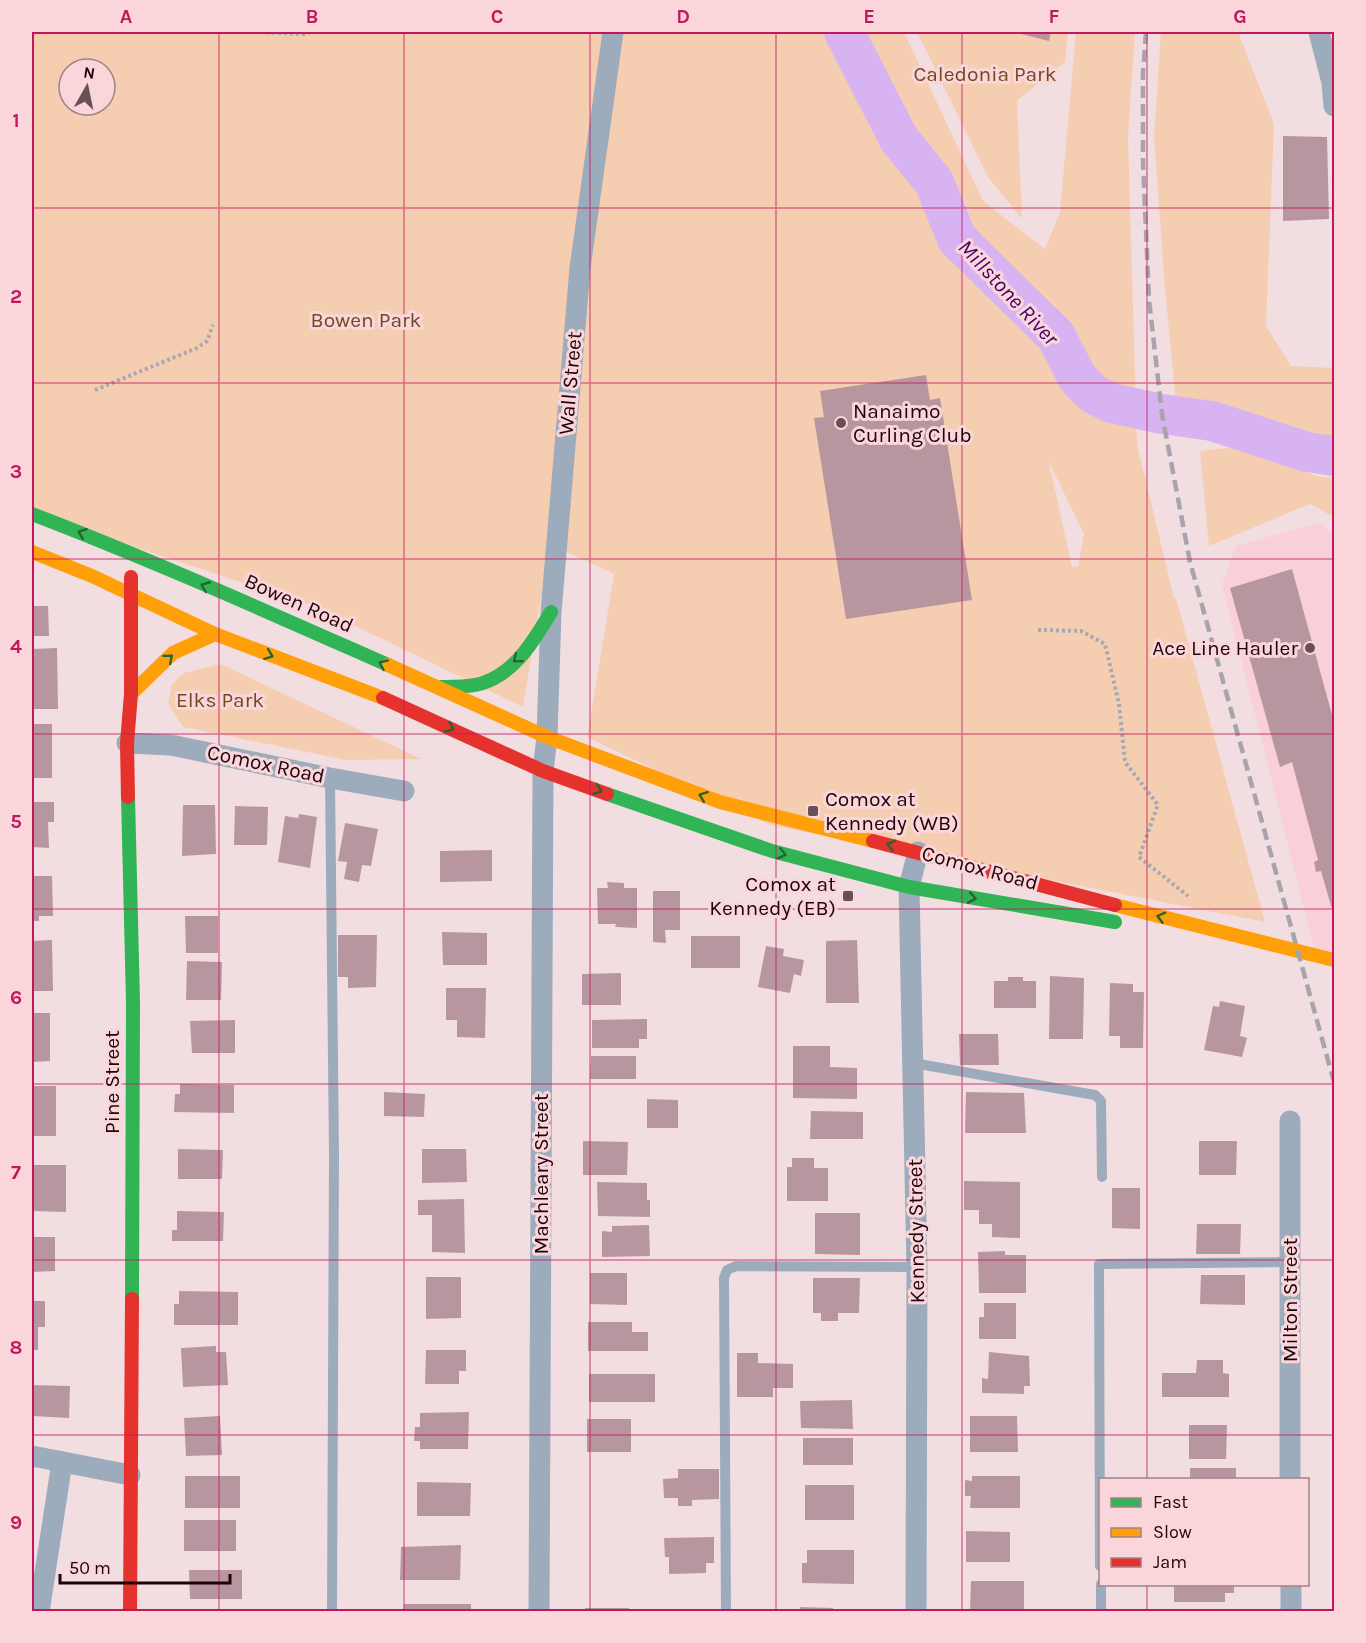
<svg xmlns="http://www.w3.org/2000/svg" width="1366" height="1643" font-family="Karla,sans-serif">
<rect width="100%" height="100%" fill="#f2dee1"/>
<path fill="#f9d0d7" d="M1321,522L1334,536V952L1314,948L1222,584L1236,546Z"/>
<g fill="#f5ceb1" fill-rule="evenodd">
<path d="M32,32H904L983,201L1045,249L1060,212L1076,32H1135L1128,137L1137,444L1174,598H1176L1265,922L770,825L587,737L614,574L550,544L523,707L316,607L32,513ZM69,69H105V105H69ZM1049,462L1084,534L1078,566L1072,567Z"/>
<path d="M917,32H1068L1065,62L1017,101L1022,219L988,177Z"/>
<path d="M1161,32H1238L1274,124L1266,326L1291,366L1334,368V446L1214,407L1176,404L1165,288L1154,137Z"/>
<path d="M1237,447L1317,476L1334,478V517L1310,504L1209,546L1200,451Z"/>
<path d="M221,664L421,759L346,760L183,727L168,703L172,684L184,673Z"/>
</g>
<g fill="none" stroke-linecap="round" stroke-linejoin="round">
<path stroke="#d8b3f2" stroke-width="40" d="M844,32L899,139L934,182L957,239L1056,336L1077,377L1092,393L1111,403L1162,414L1212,421L1307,452L1334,456"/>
</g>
<g fill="#b896a0">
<path d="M1013,32H1051L1049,41Z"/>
<path d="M1283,136L1327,137L1329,219L1283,221Z"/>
<path d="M926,375L930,400L940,398L972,600L846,619L814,418L824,417L820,391Z"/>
<path d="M1292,569L1334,722V916L1321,871L1316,872L1314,862L1318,860L1292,762L1280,767L1230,588Z"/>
<path d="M32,606H48L49,636H32Z"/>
<path d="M57,648L58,709H32V649Z"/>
<rect x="32" y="724" width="20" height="54"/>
<path d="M32,802H54V822H48L49,848L32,847Z"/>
<path d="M183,805H215L216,854L182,856Z"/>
<path d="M235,806L268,807L267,845H234Z"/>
<path d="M299,814L317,817L310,868L278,862L285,816L298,818Z"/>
<path d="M345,823L378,829L371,866L362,865L359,882L344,879L347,862L338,861Z"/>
<path d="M492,850V881L440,882V851Z"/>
<path d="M32,876H52L53,916H39V921H32Z"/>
<path d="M607,882L624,883V888H637V928L615,927L616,924H598L597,888H608Z"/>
<path d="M653,891H680V930H665L666,943L653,942Z"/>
<path d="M185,916H218V953H186Z"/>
<path d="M442,932L487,933V965H443Z"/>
<path d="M338,935H377L376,987L348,988V977H338Z"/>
<rect x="691" y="936" width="49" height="32"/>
<path d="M52,940L53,991H32V941Z"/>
<path d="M857,940L859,1003H826V941Z"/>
<path d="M766,946L784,949L783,956L804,960L801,976L794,974L790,993L758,987Z"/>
<path d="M187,961L222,962L221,1000H186Z"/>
<path d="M621,973V1005H582V974Z"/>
<path d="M1050,976L1084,978L1083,1039H1049Z"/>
<path d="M1008,977H1023V981H1036V1008H994V981H1008Z"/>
<path d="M1110,983L1133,984V992H1144L1143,1048H1120V1036H1109Z"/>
<path d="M446,988H486L485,1038L457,1037V1020H446Z"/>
<path d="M1220,1001L1245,1006L1240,1036L1247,1038L1242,1057L1204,1050L1213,1006L1219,1007Z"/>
<path d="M32,1013H50V1061L32,1062Z"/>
<path d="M647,1019V1039H639V1048H592V1020Z"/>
<path d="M235,1020V1053H192L190,1021Z"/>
<path d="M959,1034H998L999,1065H960Z"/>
<path d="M793,1046H830V1067L857,1068V1099L793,1098Z"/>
<path d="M591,1056H636V1079H590Z"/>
<path d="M180,1084L234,1085V1113L174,1112L175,1094H180Z"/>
<rect x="32" y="1086" width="24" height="50"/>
<path d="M384,1092L425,1094L424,1117L384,1116Z"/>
<path d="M966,1092L1024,1093L1026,1133H965Z"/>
<path d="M647,1099L678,1100V1128H647Z"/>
<path d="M811,1111L863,1112V1139H810Z"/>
<path d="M583,1141L628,1142L627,1175H583Z"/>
<path d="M1199,1141H1237L1236,1175H1199Z"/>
<path d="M178,1149L223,1150L222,1179H178Z"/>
<path d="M422,1149H466L467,1182L422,1183Z"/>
<path d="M792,1158H814V1168H828V1201H787V1167H792Z"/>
<path d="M32,1165H66V1212L32,1211Z"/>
<path d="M964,1181L1020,1182V1238L992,1237V1224H979V1210H964Z"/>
<path d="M597,1182L647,1183V1200H650V1217L598,1216Z"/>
<path d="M1112,1188H1140V1229L1112,1228Z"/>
<path d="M464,1199L465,1253L432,1252V1215H418V1200Z"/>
<path d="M177,1211L224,1212L223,1241H172V1230H177Z"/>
<path d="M815,1213H860V1255L815,1254Z"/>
<path d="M1197,1224H1241L1240,1254H1196Z"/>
<path d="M649,1225L650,1256L602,1257V1231L612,1232V1226Z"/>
<path d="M32,1237H55V1271L32,1272Z"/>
<path d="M1005,1251V1255H1026V1293H979L978,1252Z"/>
<path d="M590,1273H627V1305L590,1304Z"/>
<path d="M1201,1275H1245V1305L1200,1304Z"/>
<path d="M426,1277H461V1318L426,1319Z"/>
<path d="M813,1278H860L859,1313H838V1321H821V1313H813Z"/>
<path d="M179,1291L238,1292V1325H174V1304H179Z"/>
<path d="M32,1301H45V1327H38V1350H32Z"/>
<path d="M984,1303H1016V1339H979V1317H984Z"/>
<path d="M588,1322H632V1332H648V1351H588Z"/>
<path d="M216,1346V1352H226L228,1385L183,1387L181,1348Z"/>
<path d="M426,1350H466V1371H459V1384H425Z"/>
<path d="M989,1352L1029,1356L1030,1386H1024V1394L982,1393V1378L988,1379Z"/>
<path d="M737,1353H758V1363L793,1364V1388H773V1397H737Z"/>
<path d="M1197,1360H1223V1373L1229,1374V1397H1162V1373H1196Z"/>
<rect x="589" y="1374" width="66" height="28"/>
<path d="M32,1385L70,1386L69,1418L32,1416Z"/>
<path d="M852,1400L853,1429L801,1428L800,1401Z"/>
<path d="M469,1412L468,1449H420V1441H414L415,1427H420V1413Z"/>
<path d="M220,1416L222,1455L186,1456L184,1418Z"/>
<path d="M970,1416H1017L1018,1452H970Z"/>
<rect x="587" y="1419" width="44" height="33"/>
<path d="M1189,1425H1227L1226,1459H1189Z"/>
<rect x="803" y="1438" width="50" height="27"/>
<rect x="1190" y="1468" width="46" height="12"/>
<path d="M678,1469H719V1499L692,1500V1506H678V1498H664L663,1479L678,1478Z"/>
<rect x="185" y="1476" width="55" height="32"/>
<path d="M972,1476H1020V1508H970L971,1496H965V1480L972,1481Z"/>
<path d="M417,1482L471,1483L470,1516H417Z"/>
<rect x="805" y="1485" width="49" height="35"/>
<rect x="184" y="1520" width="52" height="31"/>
<path d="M966,1531L1010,1532V1562H966Z"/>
<path d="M714,1537V1563H706V1573L669,1574V1557H665L664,1538Z"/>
<path d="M461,1545L460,1580H400L401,1547Z"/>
<path d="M807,1550H854V1584L802,1583V1563H807Z"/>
<path d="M189,1570H242V1599H190Z"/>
<path d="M971,1581H1024V1612H970Z"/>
<path d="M1174,1584H1234V1593H1225V1602H1174Z"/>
<path d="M404,1604H471V1612H403Z"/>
<path d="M800,1607L833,1608V1612H800Z"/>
<rect x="585" y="1608" width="44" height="4"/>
</g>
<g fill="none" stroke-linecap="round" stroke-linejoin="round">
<g stroke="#a7a8b1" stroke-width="4" stroke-dasharray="3 3" stroke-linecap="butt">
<path d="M254,32L304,34L311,32"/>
<path d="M95,390L197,348L207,341L213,325"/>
<path d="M1038,630L1081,631L1105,644L1119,704L1125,762L1158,805L1139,857L1188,896"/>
</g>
<g stroke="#9dacbc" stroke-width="10">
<path d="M330,778L334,1155L332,1612"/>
<path d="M913,1063L1095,1095L1101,1101L1102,1177"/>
<path d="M1100,1566L1099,1264L1289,1262"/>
<path d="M1101,1584V1612"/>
<path d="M726,1612L724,1278L727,1270L736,1266L917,1267"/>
</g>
<g stroke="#9dacbc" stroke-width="21">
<path d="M1319,32L1332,83L1334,106"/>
<path d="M127,743L171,745L330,778L404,791"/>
<path d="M1290,1121V1480"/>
<path d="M32,1456L130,1475"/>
<path d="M1291,1584V1612"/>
<path d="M39,1612L62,1462"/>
<path d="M539,1612L543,771L547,737L551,612L580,268L613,32"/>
<path d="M916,1612L917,1267L909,887L918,852"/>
</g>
<g stroke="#30b455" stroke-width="14">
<path d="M32,514C152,560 270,613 388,665"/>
<path d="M440,687C454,686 469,688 483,683C516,672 534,640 551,612"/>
<path d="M607,794L772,851L909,887L1115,922"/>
<path d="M128,797L133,1002L132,1299"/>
</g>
<g stroke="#ff9f0a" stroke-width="14">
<path d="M32,552L92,576L215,634L383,698"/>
<path d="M388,665L547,737L720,802L873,841"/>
<path d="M131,694L173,653L215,634"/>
<path d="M1115,905L1334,960"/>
</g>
<g stroke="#e5322d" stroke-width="14">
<path d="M383,698L543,771L607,794"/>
<path d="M128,797L127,743L131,694V577"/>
<path d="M873,841L1115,905"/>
<path d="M130,1612L132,1299"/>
</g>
<path stroke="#a6a4ad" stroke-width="4.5" stroke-dasharray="12 6" stroke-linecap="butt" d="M1146,32L1143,73V162L1149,300L1162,414L1190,562L1334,1082"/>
</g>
<defs><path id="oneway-chevron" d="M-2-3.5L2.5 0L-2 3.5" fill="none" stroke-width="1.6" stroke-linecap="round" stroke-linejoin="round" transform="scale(1.5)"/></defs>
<g stroke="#286433">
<use href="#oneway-chevron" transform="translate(82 533) rotate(-159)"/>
<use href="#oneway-chevron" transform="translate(205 586) rotate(-158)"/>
<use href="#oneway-chevron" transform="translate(269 655) rotate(21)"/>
<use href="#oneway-chevron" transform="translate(169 658) rotate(-40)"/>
<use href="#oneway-chevron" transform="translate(517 659) rotate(140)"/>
<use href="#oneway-chevron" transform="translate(383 664) rotate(-156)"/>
<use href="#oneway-chevron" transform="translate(450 728) rotate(25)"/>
<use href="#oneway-chevron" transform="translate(598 790) rotate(20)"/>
<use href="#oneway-chevron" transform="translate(703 796) rotate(-159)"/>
<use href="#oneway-chevron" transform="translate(891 845) rotate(-166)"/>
<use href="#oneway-chevron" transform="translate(782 854) rotate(15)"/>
<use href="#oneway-chevron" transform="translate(972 898) rotate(10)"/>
<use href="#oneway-chevron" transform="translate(1161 917) rotate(-165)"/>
</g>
<path fill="none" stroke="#c2185b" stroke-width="1.5" stroke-opacity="0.55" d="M219,32V1612M404,32V1612M590,32V1612M776,32V1612M962,32V1612M1147,32V1480M32,208H1334M32,383H1334M32,559H1334M32,734H1334M32,909H1334M32,1084H1334M32,1260H1334M32,1435H1334M1147,1584V1612"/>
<g fill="#695055" stroke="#fad6db" stroke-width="2">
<circle cx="841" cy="423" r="6"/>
<circle cx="1310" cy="648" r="6"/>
<rect x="807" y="805" width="12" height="12" rx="3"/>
<rect x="842" y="890" width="12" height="12" rx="3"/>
</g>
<g text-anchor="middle" stroke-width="6" stroke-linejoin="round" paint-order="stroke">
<g font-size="21" fill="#704a1f" stroke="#fad6db">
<text x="985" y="81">Caledonia Park</text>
<text x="366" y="327">Bowen Park</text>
<text x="220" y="707">Elks Park</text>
</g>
<g font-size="21" fill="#1f030a" stroke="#fad6db">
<text transform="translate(570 383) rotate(-85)" y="7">Wall Street</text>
<text transform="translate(299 603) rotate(24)" y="7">Bowen Road</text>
<text transform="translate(266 764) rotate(12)" y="7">Comox Road</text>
<text transform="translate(980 868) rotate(15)" y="7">Comox Road</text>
<text transform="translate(112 1082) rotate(-90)" y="7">Pine Street</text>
<text transform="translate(541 1174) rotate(-90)" y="7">Machleary Street</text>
<text transform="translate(916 1231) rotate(-91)" y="7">Kennedy Street</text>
<text transform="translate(1290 1300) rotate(-90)" y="7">Milton Street</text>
</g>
<g font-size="21" fill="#1f030a" stroke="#fad6db" text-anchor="start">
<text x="853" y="418">Nanaimo<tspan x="853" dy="24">Curling Club</tspan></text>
<text x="1298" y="655" text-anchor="end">Ace Line Hauler</text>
<text x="825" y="806">Comox at<tspan x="825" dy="24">Kennedy (WB)</tspan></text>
<text x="836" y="891" text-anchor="end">Comox at<tspan x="836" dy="24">Kennedy (EB)</tspan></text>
</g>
<g font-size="22" font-style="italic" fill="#430069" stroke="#fad6db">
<text transform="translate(1009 292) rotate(47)" y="8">Millstone River</text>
</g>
</g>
<rect width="1366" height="1643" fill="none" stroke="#fad6db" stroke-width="66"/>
<rect x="1099" y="1478" width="210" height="108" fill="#fad6db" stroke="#a28287" stroke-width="1.5"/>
<rect x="1111" y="1498" width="30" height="9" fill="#30b455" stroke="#a28287" stroke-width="1.5"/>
<text x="1153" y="1508" font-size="18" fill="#1f030a">Fast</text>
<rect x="1111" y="1528" width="30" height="9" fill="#ff9f0a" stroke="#a28287" stroke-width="1.5"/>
<text x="1153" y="1538" font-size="18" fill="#1f030a">Slow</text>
<rect x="1111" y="1558" width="30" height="9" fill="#e5322d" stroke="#a28287" stroke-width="1.5"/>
<text x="1153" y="1568" font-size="18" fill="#1f030a">Jam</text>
<g transform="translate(87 87) rotate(9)"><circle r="28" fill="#fad6db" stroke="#a28287" stroke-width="1.5"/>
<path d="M0-4.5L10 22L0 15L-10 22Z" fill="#695055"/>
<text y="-9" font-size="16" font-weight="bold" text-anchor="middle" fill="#1f030a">N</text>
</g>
<path d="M60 1574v9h170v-9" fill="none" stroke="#1f030a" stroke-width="3"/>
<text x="69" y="1574" font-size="18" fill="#1f030a" stroke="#fad6db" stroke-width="4.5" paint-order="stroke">50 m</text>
<rect x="33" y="33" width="1300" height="1577" fill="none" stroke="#c2185b" stroke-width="2"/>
<g font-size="20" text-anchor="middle" font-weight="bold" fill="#c2185b">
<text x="126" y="23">A</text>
<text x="312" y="23">B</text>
<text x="497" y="23">C</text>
<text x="683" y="23">D</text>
<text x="869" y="23">E</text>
<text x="1054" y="23">F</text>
<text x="1240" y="23">G</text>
<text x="16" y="127">1</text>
<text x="16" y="303">2</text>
<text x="16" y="478">3</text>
<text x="16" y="653">4</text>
<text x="16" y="828">5</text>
<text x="16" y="1004">6</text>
<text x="16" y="1179">7</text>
<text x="16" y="1354">8</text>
<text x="16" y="1529">9</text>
</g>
</svg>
